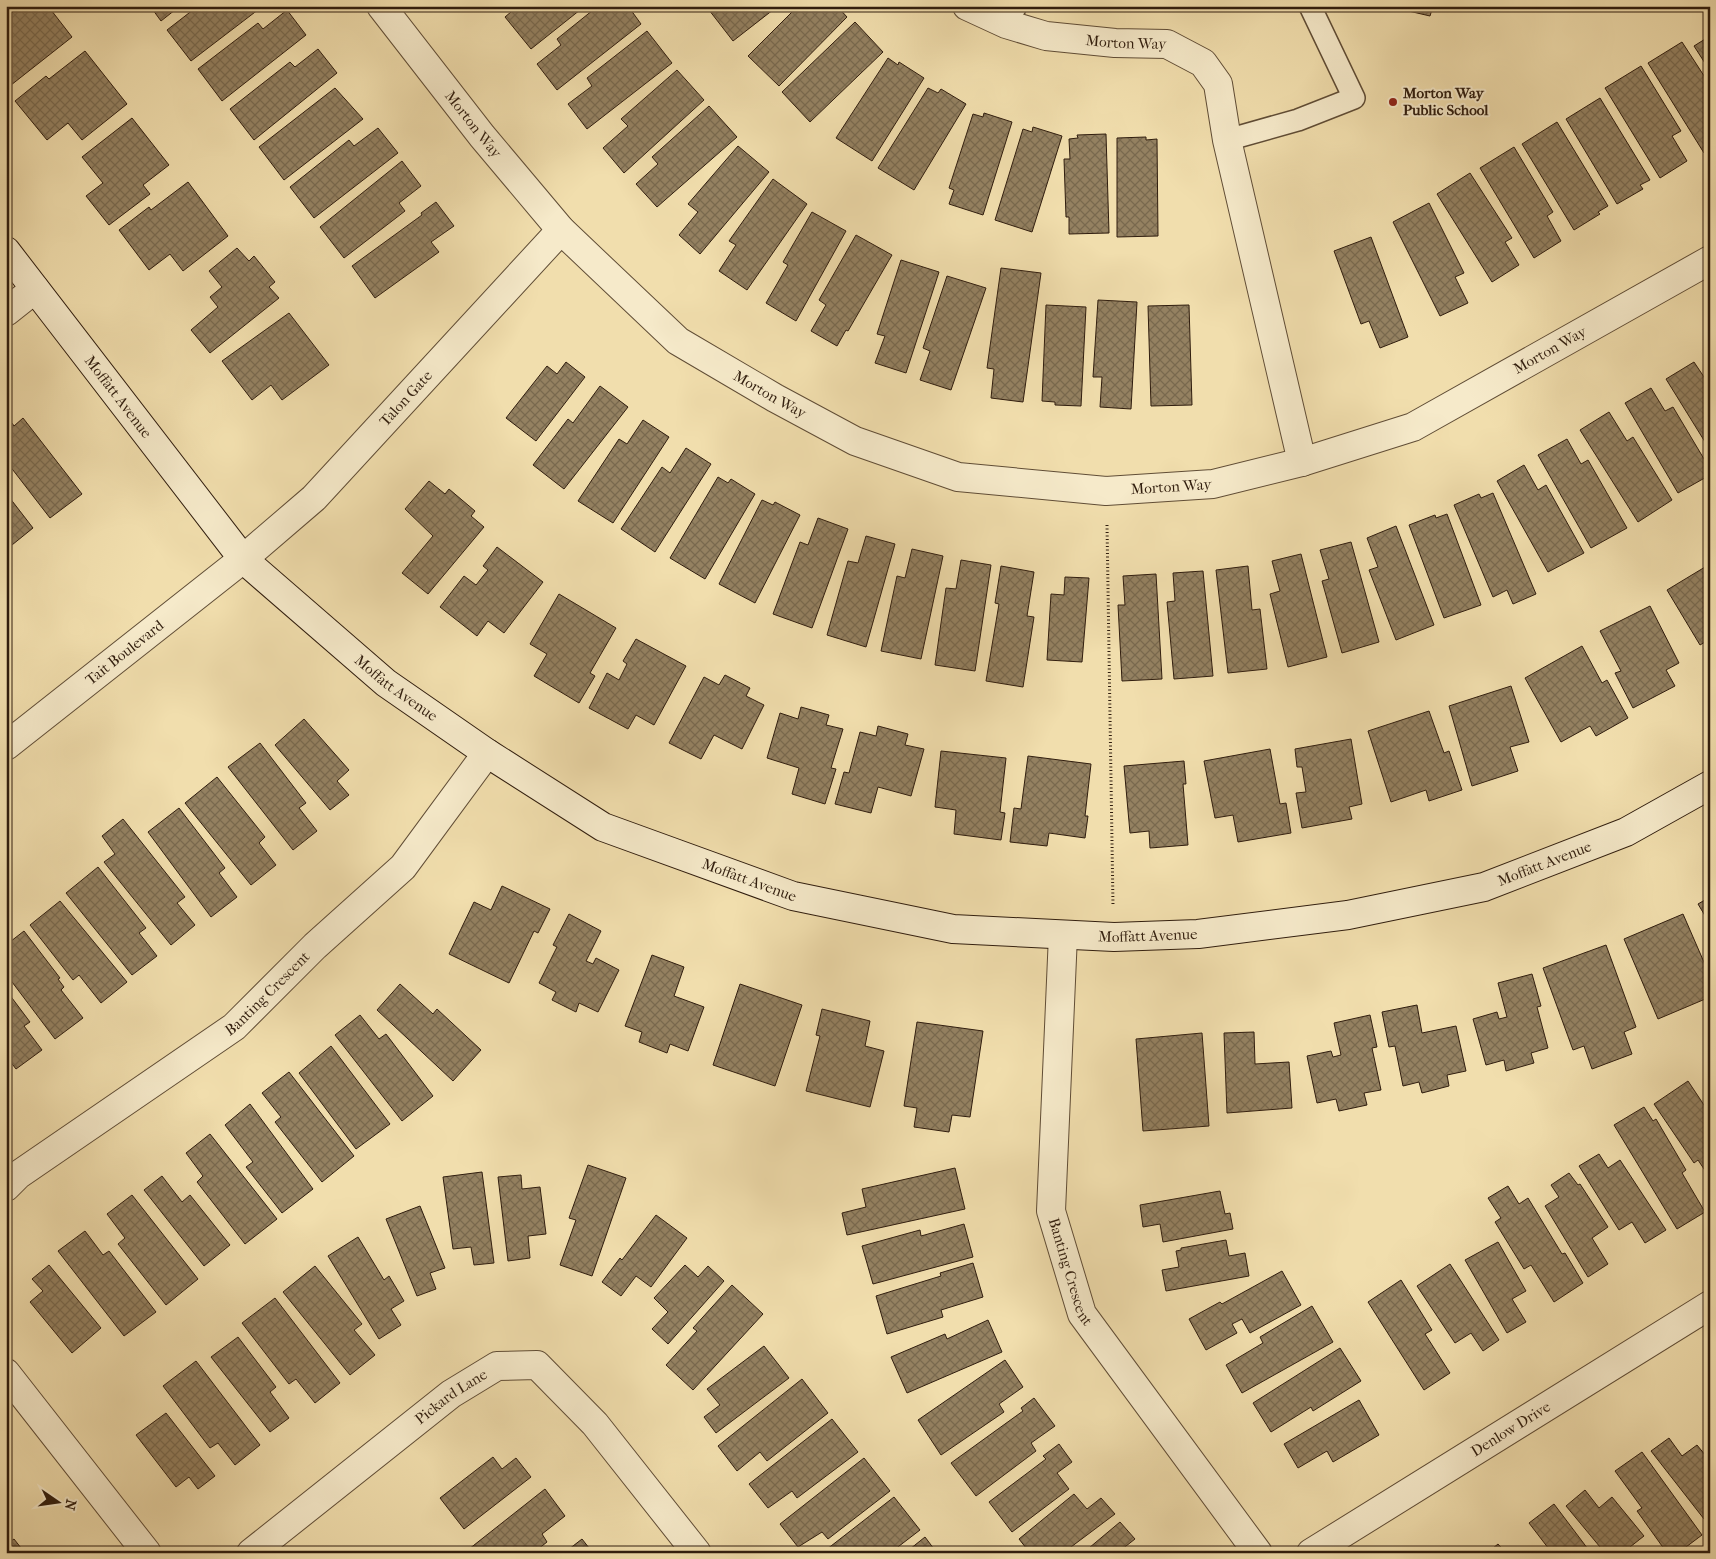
<svg xmlns="http://www.w3.org/2000/svg" width="1716" height="1559" font-family="'IM FELL French Canon',serif">
<defs>
<pattern id="building-cross-hatch" width="8" height="8" patternUnits="userSpaceOnUse" patternTransform="scale(1.25)"><rect width="8" height="8" fill="#948161"/><path d="M0 0l8 8M0 8l8-8" fill="none" stroke="#79694e"/></pattern>
</defs>
<rect width="100%" height="100%" fill="#f1dead"/>
<filter id="stains"><feTurbulence type="fractalNoise" baseFrequency=".004" numOctaves="4"/><feColorMatrix values="0 0 0 0 .2 0 0 0 0 .09 0 0 0 0 .02 0 0 0 .5 -.17"/></filter>
<radialGradient id="worn" r=".72"><stop offset=".6" stop-color="#630" stop-opacity="0"/><stop offset="1" stop-color="#630" stop-opacity=".3"/></radialGradient>
<g fill="url(#building-cross-hatch)" stroke="#301d0e">
<path d="M9,6H48L72,37L6,89V8Z"/>
<path d="M150,6H180L161,21Z"/>
<path d="M198,6H263L191,61L167,30Z"/>
<path d="M518,6H585L531,49L505,17Z"/>
<path d="M598,6H628L641,24L557,90L537,64L561,45L557,39Z"/>
<path d="M713,6H778L733,41L709,10Z"/>
<path d="M798,6H837L847,17L779,86L748,56Z"/>
<path d="M1387,6H1433L1430,16Z"/>
<path d="M287,10L306,35L222,101L198,69L258,23L263,29Z"/>
<path d="M855,22L883,52L810,122L782,92Z"/>
<path d="M647,31L672,63L587,129L568,104L592,86L587,78Z"/>
<path d="M1710,36V71L1694,46Z"/>
<path d="M1682,42L1710,85V149L1704,153L1648,63Z"/>
<path d="M318,49L337,73L254,140L230,109L290,62L295,67Z"/>
<path d="M85,51L127,104L82,140L68,123L47,140L15,101L46,76L49,79Z"/>
<path d="M888,58L898,65L899,62L924,78L872,161L836,138Z"/>
<path d="M1641,66L1681,131L1672,136L1687,161L1660,178L1605,88Z"/>
<path d="M677,70L704,100L624,173L603,148L628,126L621,119Z"/>
<path d="M335,88L363,119L284,180L259,147Z"/>
<path d="M928,88L938,93L941,89L966,104L914,190L878,168Z"/>
<path d="M1600,98L1650,180L1640,185L1643,189L1617,204L1566,119Z"/>
<path d="M709,106L737,137L657,207L636,184L658,164L652,157Z"/>
<path d="M984,113L1012,122L983,215L949,204L954,190L949,188L973,114L983,117Z"/>
<path d="M132,118L169,165L143,185L150,194L109,225L86,196L103,183L82,157Z"/>
<path d="M1557,122L1608,206L1598,212L1600,214L1574,230L1522,144Z"/>
<path d="M1033,127L1062,136L1032,232L995,220L1023,129L1032,132Z"/>
<path d="M378,128L398,153L314,218L290,187L349,140L354,146Z"/>
<path d="M1106,134L1109,233L1069,234V217H1066L1064,159H1070L1069,139L1078,138L1077,135Z"/>
<path d="M1146,137V140L1157,139L1158,236L1117,237V138Z"/>
<path d="M738,146L769,172L700,254L679,235L698,212L688,204Z"/>
<path d="M1514,147L1553,212L1547,216L1561,241L1534,258L1480,168Z"/>
<path d="M402,161L421,186L399,203L405,211L344,258L320,227Z"/>
<path d="M1470,173L1512,238L1505,242L1519,265L1492,282L1437,194Z"/>
<path d="M773,179L807,204L747,290L719,271L736,245L729,241Z"/>
<path d="M188,182L228,236L183,271L170,254L149,270L119,230L149,207L151,210Z"/>
<path d="M436,202L454,226L431,242L439,252L375,298L352,266L422,215L421,213Z"/>
<path d="M1429,203L1464,273L1455,277L1468,303L1440,316L1393,222Z"/>
<path d="M812,212L846,231L796,321L766,303L788,265L783,262Z"/>
<path d="M856,235L892,255L848,331L846,330L837,346L811,331L826,305L819,300Z"/>
<path d="M1371,237L1408,337L1380,348L1369,321L1361,324L1334,251Z"/>
<path d="M237,248L249,261L254,256L275,282L269,287L279,298L210,353L191,330L218,307L210,297L222,287L209,271Z"/>
<path d="M901,260L939,272L906,373L875,363L885,336L877,334Z"/>
<path d="M1001,268L1041,273L1023,402L991,398L994,369L987,368Z"/>
<path d="M947,276L986,288L951,390L920,380L930,351L923,348Z"/>
<path d="M1098,300L1137,302L1131,409L1100,407L1102,377H1093Z"/>
<path d="M1046,305L1086,307L1081,406L1055,405V402L1042,401Z"/>
<path d="M1189,305L1192,405L1151,406L1148,306Z"/>
<path d="M289,313L329,365L282,400L271,385L252,400L222,361Z"/>
<path d="M566,362L585,377L536,441L506,418L547,366L557,374Z"/>
<path d="M1694,362L1710,386V450L1666,379Z"/>
<path d="M600,386L628,407L564,489L533,465L568,419L573,423Z"/>
<path d="M1651,388L1665,411L1673,407L1710,469V475L1678,493L1625,403Z"/>
<path d="M1609,412L1627,441L1633,437L1672,500L1638,522L1580,430Z"/>
<path d="M23,418L82,494L50,518L6,461V428L12,423L14,426Z"/>
<path d="M643,420L669,437L613,523L578,501L619,439L627,444Z"/>
<path d="M1567,439L1581,464L1588,460L1627,528L1591,548L1538,455Z"/>
<path d="M686,448L711,464L655,552L621,529L662,467L670,473Z"/>
<path d="M1524,465L1538,490L1546,485L1584,553L1548,572L1497,481Z"/>
<path d="M718,477L728,483L731,479L755,494L705,579L670,558Z"/>
<path d="M429,481L445,494L449,489L475,511L471,516L484,527L428,594L402,573L433,536L405,509Z"/>
<path d="M6,493L33,528L7,549L6,548Z"/>
<path d="M1493,493L1536,594L1513,604L1507,590L1493,597L1454,505L1479,494L1481,498Z"/>
<path d="M762,500L773,505L775,502L800,515L755,603L719,584Z"/>
<path d="M1447,514L1481,605L1444,618L1409,525L1435,515L1436,518Z"/>
<path d="M818,518L848,529L812,628L773,614L800,542L808,545Z"/>
<path d="M1396,526L1434,625L1396,640L1369,570L1378,567L1367,538Z"/>
<path d="M866,536L895,544L866,647L827,635L848,561L858,563Z"/>
<path d="M1351,542L1379,642L1342,653L1322,581L1329,579L1320,550Z"/>
<path d="M497,547L543,582L504,633L488,621L477,636L440,607L464,576L476,585L488,570L483,566Z"/>
<path d="M912,549L943,556L921,659L881,651L897,576L905,578Z"/>
<path d="M1301,554L1327,657L1288,667L1270,594L1280,591L1272,561Z"/>
<path d="M961,560L991,565L975,671L935,665L946,588L956,589Z"/>
<path d="M1710,564V639L1700,645L1667,590Z"/>
<path d="M1001,566L1034,572L1027,616L1034,617L1023,687L986,681L999,604L995,603Z"/>
<path d="M1248,566L1252,610L1260,609L1267,669L1228,673L1216,570Z"/>
<path d="M1203,571L1213,676L1174,679L1167,602L1175,601L1173,573Z"/>
<path d="M1156,574L1162,679L1122,681L1118,605H1125L1123,576Z"/>
<path d="M1065,577L1089,578L1082,662L1047,660L1051,594L1064,595Z"/>
<path d="M559,594L616,628L590,673L595,676L579,703L534,676L547,654L530,644Z"/>
<path d="M1650,606L1679,663L1666,670L1675,686L1633,708L1615,673L1621,671L1600,631Z"/>
<path d="M636,639L686,666L654,725L636,715L628,729L589,708L607,673L619,680L627,664L623,661Z"/>
<path d="M1582,646L1602,683L1607,680L1628,718L1596,736L1590,726L1561,742L1525,678Z"/>
<path d="M725,675L750,688L746,696L764,705L742,749L714,735L701,759L669,743L704,677L719,685Z"/>
<path d="M1511,686L1529,742L1510,747L1518,771L1472,786L1449,706Z"/>
<path d="M801,707L829,715L826,725L843,729L831,768L836,769L825,804L792,794L799,768L767,758L780,713L798,719Z"/>
<path d="M1429,711L1444,753L1449,751L1462,790L1429,801L1426,790L1391,802L1368,731Z"/>
<path d="M304,719L349,770L337,781L349,795L330,810L275,745Z"/>
<path d="M878,726L908,734L905,745L924,749L911,796L878,787L871,813L835,804L844,772L849,773L860,732L876,736Z"/>
<path d="M1351,739L1362,804L1349,807L1352,819L1302,828L1296,793L1306,792L1302,767H1297L1295,749Z"/>
<path d="M260,743L306,803L299,808L317,831L293,850L228,767Z"/>
<path d="M1270,749L1280,804L1286,803L1291,833L1238,842L1233,815L1215,818L1204,761Z"/>
<path d="M941,751L1006,758L1000,812L1005,813L1001,840L954,834L956,810L935,807Z"/>
<path d="M1028,756L1091,764L1085,816H1088L1085,838L1049,833L1047,846L1010,842L1014,808L1021,809Z"/>
<path d="M1184,761L1186,784H1183L1188,845L1150,848L1149,831L1130,833L1124,766Z"/>
<path d="M217,777L265,837L259,843L276,865L251,885L185,803Z"/>
<path d="M179,808L225,868L219,873L237,897L211,917L148,832Z"/>
<path d="M123,819L185,897L177,903L195,925L171,945L104,862L115,854L102,836Z"/>
<path d="M98,867L146,928L139,933L157,956L132,975L66,893Z"/>
<path d="M502,886L550,909L538,933L534,931L509,983L449,954L474,902L491,910Z"/>
<path d="M1710,897V924L1698,904Z"/>
<path d="M60,901L127,982L101,1003L79,975L73,980L30,925Z"/>
<path d="M569,914L601,931L586,961L593,964L596,958L619,970L598,1012L579,1003L576,1012L552,1000L556,992L539,983L557,947L553,945Z"/>
<path d="M1683,914L1710,976V997L1658,1019L1624,939Z"/>
<path d="M24,931L60,978L58,979L64,987L61,990L83,1018L55,1039L6,974V945Z"/>
<path d="M1606,945L1636,1027L1624,1032L1632,1054L1592,1069L1584,1046L1573,1050L1543,968Z"/>
<path d="M652,955L684,967L674,996L704,1007L688,1051L670,1044L667,1053L639,1042L642,1032L625,1026Z"/>
<path d="M1532,974L1541,1006L1537,1007L1548,1048L1531,1053L1534,1063L1506,1071L1504,1060L1486,1065L1473,1019L1497,1012L1499,1019L1507,1017L1498,983Z"/>
<path d="M400,984L433,1014L437,1009L481,1050L453,1081L377,1010Z"/>
<path d="M740,984L802,1005L775,1086L713,1065Z"/>
<path d="M6,990L30,1022L24,1026L42,1050L16,1069L6,1056Z"/>
<path d="M1417,1005L1422,1033L1456,1026L1466,1071L1447,1075L1449,1086L1422,1093L1419,1082L1403,1086L1395,1046L1389,1047L1382,1012Z"/>
<path d="M822,1009L870,1021L865,1046L884,1051L870,1107L806,1091L820,1036L816,1035Z"/>
<path d="M360,1015L379,1039L386,1034L433,1096L402,1121L335,1035Z"/>
<path d="M1370,1015L1377,1047L1372,1048L1381,1090L1364,1093L1367,1105L1339,1111L1336,1099L1317,1103L1307,1056L1331,1051L1333,1057L1341,1055L1334,1023Z"/>
<path d="M917,1022L983,1031L970,1117L952,1115L949,1132L914,1127L917,1108L904,1106Z"/>
<path d="M1254,1032L1255,1064L1289,1062L1292,1108L1227,1113L1224,1033Z"/>
<path d="M1202,1033L1209,1126L1143,1131L1136,1039Z"/>
<path d="M331,1046L390,1124L356,1149L299,1073Z"/>
<path d="M289,1072L354,1156L322,1182L275,1122L281,1117L262,1093Z"/>
<path d="M1688,1081L1710,1114V1178L1698,1160L1694,1163L1654,1104Z"/>
<path d="M250,1104L313,1189L282,1213L246,1167L253,1162L225,1125Z"/>
<path d="M1644,1107L1653,1121L1656,1119L1686,1170L1682,1173L1705,1212L1677,1229L1614,1125Z"/>
<path d="M210,1134L277,1219L245,1244L197,1182L203,1176L186,1153Z"/>
<path d="M1599,1154L1608,1168L1620,1160L1666,1230L1645,1243L1632,1222L1619,1230L1579,1166Z"/>
<path d="M588,1165L626,1178L592,1276L560,1265L576,1220L569,1218Z"/>
<path d="M955,1168L965,1209L847,1235L842,1213L866,1207L862,1189Z"/>
<path d="M482,1172L494,1263L474,1265L471,1247L453,1249L443,1177Z"/>
<path d="M1569,1173L1578,1185L1580,1184L1608,1227L1592,1238L1608,1264L1588,1277L1545,1206L1559,1197L1551,1185Z"/>
<path d="M521,1175L522,1189L540,1187L546,1234L528,1236L530,1258L508,1261L498,1177Z"/>
<path d="M162,1176L182,1202L190,1195L230,1245L204,1266L144,1190Z"/>
<path d="M1508,1186L1519,1204L1528,1198L1562,1254L1565,1253L1583,1283L1554,1302L1531,1265L1524,1269L1495,1222L1501,1218L1488,1198Z"/>
<path d="M1220,1191L1225,1214L1230,1213L1233,1229L1163,1242L1160,1224L1143,1227L1140,1205Z"/>
<path d="M132,1195L198,1279L166,1305L118,1244L125,1238L107,1214Z"/>
<path d="M420,1206L445,1268L430,1273L436,1289L417,1296L386,1219Z"/>
<path d="M656,1215L687,1238L651,1287L636,1276L621,1296L602,1282L620,1258L622,1260Z"/>
<path d="M964,1224L973,1257L873,1284L862,1246L920,1230L921,1236Z"/>
<path d="M85,1231L103,1255L109,1251L156,1312L124,1336L58,1251Z"/>
<path d="M358,1237L384,1280L389,1276L404,1301L391,1309L401,1325L379,1339L328,1256Z"/>
<path d="M1226,1240L1229,1256L1245,1253L1249,1276L1166,1291L1162,1270L1179,1267L1176,1251L1181,1250V1248Z"/>
<path d="M1498,1242L1526,1291L1512,1299L1526,1322L1507,1333L1465,1260Z"/>
<path d="M973,1263L983,1297L941,1310L943,1317L887,1334L876,1296L941,1276L940,1273Z"/>
<path d="M1450,1264L1499,1340L1483,1351L1471,1333L1455,1343L1417,1286Z"/>
<path d="M49,1265L101,1328L72,1353L30,1302L43,1291L32,1279Z"/>
<path d="M685,1265L698,1277L708,1266L724,1281L668,1344L652,1329L668,1312L654,1298Z"/>
<path d="M315,1266L362,1324L354,1330L375,1355L350,1375L283,1292Z"/>
<path d="M1282,1271L1301,1305L1250,1333L1242,1319L1232,1324L1237,1333L1206,1350L1189,1319L1220,1302L1222,1304Z"/>
<path d="M1401,1280L1432,1330L1425,1334L1450,1373L1424,1390L1368,1302Z"/>
<path d="M732,1285L763,1314L693,1390L666,1365L697,1331L693,1328Z"/>
<path d="M275,1298L340,1383L315,1403L296,1379L289,1384L242,1323Z"/>
<path d="M1312,1306L1333,1342L1242,1393L1226,1365L1263,1343L1260,1337Z"/>
<path d="M988,1320L1002,1352L907,1393L891,1357L945,1334L947,1339Z"/>
<path d="M238,1337L276,1387L270,1392L289,1418L270,1432L211,1357Z"/>
<path d="M764,1346L789,1378L716,1433L704,1417L720,1405L707,1389Z"/>
<path d="M1340,1348L1361,1381L1313,1411L1311,1407L1271,1432L1253,1403Z"/>
<path d="M1005,1360L1023,1387L999,1404L1004,1412L941,1455L918,1420Z"/>
<path d="M196,1361L260,1445L235,1465L218,1443L210,1448L163,1386Z"/>
<path d="M802,1379L828,1413L767,1461L760,1452L737,1471L718,1446Z"/>
<path d="M1034,1398L1055,1426L1031,1443L1036,1451L976,1496L951,1463L1023,1411L1021,1408Z"/>
<path d="M1359,1400L1379,1435L1333,1462L1327,1451L1298,1468L1284,1444Z"/>
<path d="M166,1413L215,1476L198,1489L189,1477L176,1487L136,1435Z"/>
<path d="M832,1419L858,1452L797,1498L792,1491L768,1508L749,1484Z"/>
<path d="M1669,1438L1682,1456L1697,1445L1710,1461V1515L1704,1519L1651,1451Z"/>
<path d="M1059,1444L1072,1462L1057,1473L1069,1489L1012,1532L989,1502L1046,1459L1043,1456Z"/>
<path d="M1642,1452L1702,1535L1678,1553H1667L1637,1511L1642,1508L1615,1471Z"/>
<path d="M493,1457L502,1469L516,1458L531,1477L464,1529L440,1498Z"/>
<path d="M864,1458L890,1491L828,1539L822,1532L798,1547L780,1524Z"/>
<path d="M545,1489L565,1516L542,1534L547,1542L533,1553H464Z"/>
<path d="M1585,1490L1599,1508L1612,1497L1644,1536L1630,1547L1635,1553H1605L1566,1506Z"/>
<path d="M1074,1494L1087,1509L1101,1498L1115,1514L1063,1553H1030L1019,1539Z"/>
<path d="M894,1497L920,1530L890,1553H822Z"/>
<path d="M1554,1504L1591,1553H1552L1529,1523Z"/>
<path d="M1120,1522L1135,1539L1121,1550L1123,1553H1083Z"/>
<path d="M6,1535L11,1541L14,1539L25,1553H6Z"/>
<path d="M925,1537L937,1553H905Z"/>
<path d="M582,1539L593,1553H564Z"/>
<path d="M1498,1544L1506,1553H1487Z"/>
</g>
<g fill="none" stroke-linecap="round" stroke-linejoin="round">
<g stroke="#604d36" stroke-width="24">
<g id="lane">
<path d="M1006,24L1016,6"/>
<path d="M1227,140L1298,120L1354,98L1310,6"/>
</g>
</g>
<g stroke="#604d36" stroke-width="30">
<g id="street">
<path id="s1" d="M381,6L482,136L561,230L678,341L775,398L855,441L958,477L1106,491L1213,484L1302,462L1413,427L1710,260"/>
<path id="s2" d="M967,6L1006,24L1046,36L1115,43L1167,44L1203,63L1218,84L1227,140L1302,462"/>
<path d="M6,312L35,289"/>
<path id="s3" d="M6,746L243,559L314,498L561,230"/>
<path id="s4" d="M1063,935L1051,1211L1082,1314L1258,1553"/>
<path id="s5" d="M6,1187L18,1175L234,1027L315,946L403,867L487,753"/>
<path d="M6,1373L147,1553"/>
<path id="s6" d="M251,1553L451,1394L497,1366L537,1365L595,1424L697,1553"/>
<path id="s7" d="M1311,1553L1710,1305"/>
</g>
</g>
<g stroke="#301d0e" stroke-width="30">
<g id="secondary">
<path id="s8" d="M6,251L243,559L386,683L487,753L603,827L793,896L953,929L1114,937L1198,934L1348,915L1484,887L1626,832L1710,785"/>
</g>
</g>
<path stroke="#301d0e" stroke-width="3" stroke-dasharray="1 2.5" stroke-linecap="butt" d="M1107,525L1113,906"/>
<use href="#lane" stroke="#f6eaca" stroke-width="21"/>
<use href="#street" stroke="#f6eaca" stroke-width="28"/>
<use href="#secondary" stroke="#f6eaca" stroke-width="28"/>
</g>
<circle fill="#8f2418" stroke="#f6eaca" stroke-width="2" cx="1393" cy="102" r="5"/>
<g text-anchor="middle" stroke-width="4" stroke-linejoin="round" paint-order="stroke">
<g font-size="15" fill="#301d0e" stroke="#f6eaca">
<text dy="5" stroke="none"><textPath href="#s2" startOffset="165">Morton Way</textPath></text>
<text dy="5" stroke="none"><textPath href="#s1" startOffset="150">Morton Way</textPath></text>
<text dy="5" stroke="none"><textPath href="#s1" startOffset="1382">Morton Way</textPath></text>
<text dy="5" stroke="none"><textPath href="#s1" startOffset="555">Morton Way</textPath></text>
<text dy="5" stroke="none"><textPath href="#s8" startOffset="184">Moffatt Avenue</textPath></text>
<text dy="5" stroke="none"><textPath href="#s3" startOffset="531">Talon Gate</textPath></text>
<text dy="5" stroke="none"><textPath href="#s1" startOffset="975">Morton Way</textPath></text>
<text dy="5" stroke="none"><textPath href="#s3" startOffset="151">Tait Boulevard</textPath></text>
<text dy="5" stroke="none"><textPath href="#s8" startOffset="589">Moffatt Avenue</textPath></text>
<text dy="5" stroke="none"><textPath href="#s8" startOffset="1804">Moffatt Avenue</textPath></text>
<text dy="5" stroke="none"><textPath href="#s8" startOffset="994">Moffatt Avenue</textPath></text>
<text dy="5" stroke="none"><textPath href="#s8" startOffset="1399">Moffatt Avenue</textPath></text>
<text dy="5" stroke="none"><textPath href="#s5" startOffset="326">Banting Crescent</textPath></text>
<text dy="5" stroke="none"><textPath href="#s4" startOffset="340">Banting Crescent</textPath></text>
<text dy="5" stroke="none"><textPath href="#s6" startOffset="254">Pickard Lane</textPath></text>
<text dy="5" stroke="none"><textPath href="#s7" startOffset="235">Denlow Drive</textPath></text>
</g>
<g font-size="15" font-weight="bold" fill="#301d0e" stroke="#f6eaca" text-anchor="start">
<text x="1403" y="98">Morton Way<tspan x="1403" dy="17">Public School</tspan></text>
</g>
</g>
<rect width="1716" height="1559" fill="none" stroke="#f1dead" stroke-width="25"/>
<rect x="8" y="8" width="1701" height="1544" fill="none" stroke="#301d0e" stroke-width="2.5"/>
<rect x="12" y="12" width="1691" height="1534" fill="none" stroke="#301d0e"/>
<g transform="translate(58 1502) rotate(103)" stroke="#f6eaca" stroke-width="4" paint-order="stroke">
<path d="M0-4L9 19L0 12L-9 19Z" fill="#301d0e"/>
<text y="-8" font-size="14" font-weight="bold" text-anchor="middle" fill="#301d0e">N</text>
</g>
<rect width="100%" height="100%" filter="url(#stains)"/>
<rect width="100%" height="100%" fill="url(#worn)"/>
</svg>
